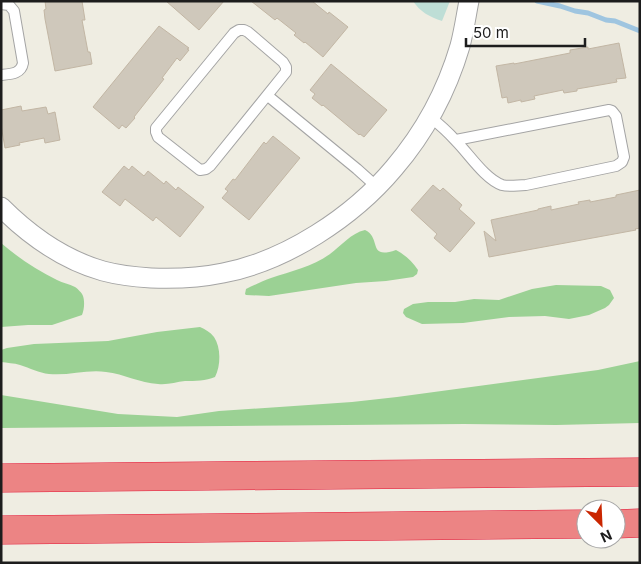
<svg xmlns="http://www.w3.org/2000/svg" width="641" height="564" font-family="Inter,sans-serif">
<rect width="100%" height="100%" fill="#efede2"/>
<g fill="#9bd194">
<path d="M365,230C382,238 367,260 396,250C405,255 412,261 418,270L417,274L413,277L386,281L356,283L269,296L246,295L245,294L246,289C254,285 263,281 271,278C291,271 312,267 330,254C341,246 351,233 365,230Z"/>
<path d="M1,243C17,257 37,270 57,280C63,283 69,284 75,287C78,289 82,293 83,296C85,302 84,310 82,315L52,325H28L1,327Z"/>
<path d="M556,285L601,286L610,290L614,298L609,305L605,308L589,315L569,319L545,316L509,317L463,323L422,324L406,317L403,313L404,309L413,304L428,302H455L474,299L499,300L532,289Z"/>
<path d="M200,327C205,329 210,332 214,337C221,347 221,366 215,377C206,381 195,381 185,381C176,382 168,385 158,384C140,383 124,374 106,372C88,369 68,376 49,374C39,373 30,368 20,365C14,363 7,363 1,362V350L7,348L34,344L108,341L157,332Z"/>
<path d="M640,361V423L556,425L464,424L1,428V395L118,414L177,417L219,411L352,402L397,397L598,370Z"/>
</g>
<path fill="#beded6" d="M413,1H450L442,21C430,17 420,12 413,1Z"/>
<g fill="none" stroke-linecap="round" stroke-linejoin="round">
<path stroke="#9fc5e0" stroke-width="5" d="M537,1L560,6L575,11L588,13L606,20L615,21L640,31"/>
</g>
<g fill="#cfc8bb" stroke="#c2b6a4">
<path d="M45,1H82L85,20H82L88,52H90L92,64L55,71L45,19L44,10L46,9Z"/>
<path d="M166,1H224L199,30Z"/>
<path d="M251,1H312L328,14L329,12L348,27L323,57L305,42L304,43L294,35L296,33L277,18L275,20Z"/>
<path d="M159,26L189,48L187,49L189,50L180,61L177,58L162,78L164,79L134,117L135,118L126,128L122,125L119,129L93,107Z"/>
<path d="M619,43L626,78L616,79L617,82L577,89V91L564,93L563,90L534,96L535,99L521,102V100L508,103L507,97L502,98L496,66L514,63V64L570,53V50L588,47V49Z"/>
<path d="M331,64L387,110L364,137L360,134L359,135L323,105L322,106L312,98L315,94L310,90Z"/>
<path d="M21,106L22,111L46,107L48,114L55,112L60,140L45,143L44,138L19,143L20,145L5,148L1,125V110Z"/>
<path d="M273,136L300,158L249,220L222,198L228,191L225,189L233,179L235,180L264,142L266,144Z"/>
<path d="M124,166L129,170L132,166L144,176L148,171L164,184L166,181L176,190L178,187L204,207L180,237L156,217L153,221L125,199L120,206L102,192Z"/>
<path d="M433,185L440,191L443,188L462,205L459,209L475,223L450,252L434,238L437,234L411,210Z"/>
<path d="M640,190V228L635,229L636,230L489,257L484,231L496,241L491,220L538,210V209L551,206V210L579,204L578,202L590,200V202L616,197V195Z"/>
</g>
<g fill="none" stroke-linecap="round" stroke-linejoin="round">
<g stroke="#a4a4a4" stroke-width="12">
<g id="lane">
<path d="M1,4L9,5L14,11L23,63C21,74 11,74 1,75"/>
<path d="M239,30H244L248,32L283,62L286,67V72L210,166L206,169L200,170L158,137L156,132V128L234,33Z"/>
<path d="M268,96L357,169L377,187"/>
<path d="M430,117C439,124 448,132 456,141C469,154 485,179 502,185C509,187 518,185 526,185L616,166L622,162L624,157L616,116L612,111L609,110L456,140"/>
</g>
</g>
<g stroke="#a4a4a4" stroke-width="21">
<path id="street" d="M1,207C29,235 64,260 103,271C118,275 135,277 151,278C175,279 199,278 223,273C286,261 353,217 394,168C424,133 447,90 460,46C464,31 466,16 469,1"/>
</g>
<g stroke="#e41838" stroke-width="29">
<g id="highway">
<path d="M1,478L640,472"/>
<path d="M616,524L640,523"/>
<path d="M1,530L586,524"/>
</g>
</g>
<use href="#lane" stroke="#fff" stroke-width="10"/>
<use href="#street" stroke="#fff" stroke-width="19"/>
<use href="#highway" stroke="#ec8484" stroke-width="28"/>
</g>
<rect width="641" height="564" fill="none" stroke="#1d1d1d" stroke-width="5"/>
<g transform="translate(601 524) rotate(156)"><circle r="24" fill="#ffffff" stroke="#a5a5a5"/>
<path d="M0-4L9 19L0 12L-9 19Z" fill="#ca2600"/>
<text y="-8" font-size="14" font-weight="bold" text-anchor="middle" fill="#1d1d1d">N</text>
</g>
<path d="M466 38v8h119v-8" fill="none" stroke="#1d1d1d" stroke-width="2.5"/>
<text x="473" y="38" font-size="15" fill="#1d1d1d" stroke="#ffffff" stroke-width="4" paint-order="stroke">50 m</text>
</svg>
